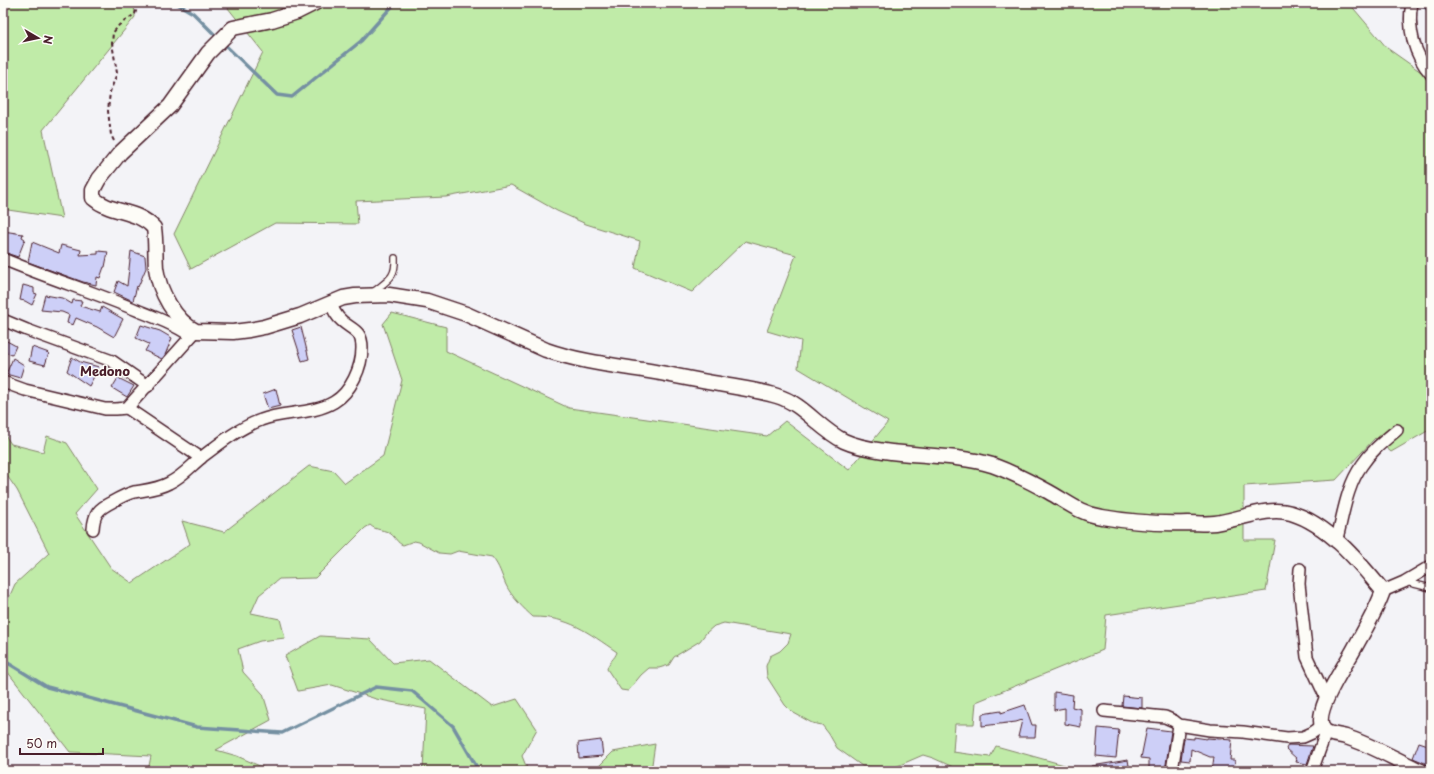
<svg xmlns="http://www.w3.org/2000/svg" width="1434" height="774" font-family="'Playpen Sans',sans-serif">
<rect width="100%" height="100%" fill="#f3f3f7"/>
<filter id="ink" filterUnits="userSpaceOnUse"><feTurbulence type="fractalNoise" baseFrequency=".025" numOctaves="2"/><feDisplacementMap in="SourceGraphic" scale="8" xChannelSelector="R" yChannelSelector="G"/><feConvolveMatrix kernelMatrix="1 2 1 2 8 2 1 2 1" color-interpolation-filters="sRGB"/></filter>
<g filter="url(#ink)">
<g fill="#c0eba8" stroke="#85856a">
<path d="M3,3H134L135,17L43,130L62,218L8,210L3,206Z"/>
<path d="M224,3H1349L1387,48L1431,79V429L1391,452L1375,438L1336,480L1244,486V540H1275L1266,591L1106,615L1103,650L976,702L974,724H955L953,752L990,757L996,746L1068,766L1070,771H954L953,767L933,758L923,755L893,768L862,766L837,748L829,734L822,725L812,723L792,712L785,705L767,677L766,666L770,656L780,651L788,643L791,634L724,623L714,626L706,633L700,641L674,657L669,665L659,668H649L641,675L628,691L621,690L607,669C608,662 615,659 617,652C587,632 570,617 533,617C524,609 511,596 506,585C501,574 500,567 492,557L458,551L450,554L439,553L419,542L414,541L403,545C397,543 396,538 391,534C385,529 376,531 370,525L365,528L315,578L279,579L259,595L251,613L280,619L285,638L260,641L238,649L243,672L263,694L271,720L216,750L237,756L271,771H148L151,756L70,752L3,666V611L15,584L49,553L17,490L3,470V432L11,444L43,452L47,436L67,443L97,489L75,514L111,568L132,583L190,544L182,521L224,532L309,466L334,471L345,483L383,456L402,380L383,324L392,313L446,327V351L569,408L767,436L785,421L849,470L888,422L798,368L801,341L767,331L796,255L745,241L692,292L635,268L640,241L586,224L557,211L511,185L446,197L356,201L358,224L275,223L191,269L174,234L263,52Z"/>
<path d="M320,636L370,639L393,663L429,659L492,707L517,699L537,729L522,756L528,771H423L426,709L376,699L332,685L298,691L285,656Z"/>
<path d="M655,744L651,771H586L596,769L613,752Z"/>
</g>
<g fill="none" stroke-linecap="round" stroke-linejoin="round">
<g stroke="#7590a2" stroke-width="3.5">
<path d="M176,3L193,13L218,38"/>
<path d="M1420,3L1431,12"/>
<path d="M222,42L277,95L292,97L361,41L395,3"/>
<path d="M3,660L47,687L197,727L282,733L376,687L412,691L453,726L479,771"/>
</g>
</g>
<g fill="#cdcff7" stroke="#4a1f2b">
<path d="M3,231L23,234L22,237L25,239L18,257L3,252Z"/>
<path d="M32,242L59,253L61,245L81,250L80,255L98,254V251L108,252L105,267H104L100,278L97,277L96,285L83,282L28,262Z"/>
<path d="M131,251L145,256L146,268L138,287L137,286L133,301L114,292L118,281L127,286Z"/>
<path d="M23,285L34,288V293L37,294L32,305L25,301L20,300Z"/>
<path d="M45,295L62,298L72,304L73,300L82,301L80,306L100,312L102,307L123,319L114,337L97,327L76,318L73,325L67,323L69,315L62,312L41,310Z"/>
<path d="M141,325L160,331L172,338L165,355L162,359L145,351L149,344L136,338Z"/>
<path d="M301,327L309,359L302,361L292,330Z"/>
<path d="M3,339L16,346L12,355L3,351Z"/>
<path d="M32,347L49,353L45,365L29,361Z"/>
<path d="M72,357L80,362L99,367L89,386L67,371Z"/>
<path d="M13,358L24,365L20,378L6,374Z"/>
<path d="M118,378L134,386L127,397L112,388Z"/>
<path d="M276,389L280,406L268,409L263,394Z"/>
<path d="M1054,692L1073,695L1072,707L1081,709V727L1065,724V708L1054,710Z"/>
<path d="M1123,696L1142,698V708L1122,706Z"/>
<path d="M1025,705L1032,725H1036L1035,737H1018L1022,720L1016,722L982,726V714L1001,711V713Z"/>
<path d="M1098,728L1119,730L1116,758L1096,756Z"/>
<path d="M1147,728L1171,731L1165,771H1149V759L1141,758Z"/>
<path d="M1194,737L1207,739V738L1232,740L1230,760H1235L1234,771H1212L1214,757H1210L1191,749L1190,761L1181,760L1184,738L1194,739Z"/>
<path d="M601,740L603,756L579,758L578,743Z"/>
<path d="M1419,742L1431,746V768H1429L1425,763L1413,758Z"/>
<path d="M1288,745L1313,746L1307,764L1296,762L1297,759L1286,749Z"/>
<path d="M1128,760L1130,771H1093L1092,766Z"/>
</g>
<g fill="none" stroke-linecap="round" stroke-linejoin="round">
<g stroke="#4a1f2b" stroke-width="8">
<g id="service">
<path d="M373,292C388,280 396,278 395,258"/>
<path d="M1406,582L1431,588"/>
</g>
</g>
<g stroke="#4a1f2b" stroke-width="14">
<g id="minor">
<path d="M1412,3C1407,28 1414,55 1431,74"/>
<path d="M3,259C48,278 94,292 139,311C157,318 175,325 191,336"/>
<path d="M3,320L27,330L112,361L148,386"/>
<path d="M3,382L25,390L105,409H116L127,408L196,331"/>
<path d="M127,408L201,458"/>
<path d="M93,529C94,514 98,509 112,502C119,498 126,494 134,492C146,490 158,489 169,483C182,477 191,466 202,457C220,443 239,428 261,420C284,411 312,415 334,402C351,392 362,367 362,348C362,330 352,330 342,321C336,316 333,310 331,303"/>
<path d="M1336,542C1343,517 1346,487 1362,465C1371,451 1384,441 1397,430"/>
<path d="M1300,569L1299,584L1307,657L1327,700"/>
<path d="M1383,591L1404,582L1431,566"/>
<path d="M1104,711L1165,717L1174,721L1179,725L1210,730L1243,732L1287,738L1303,737L1312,733L1322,726"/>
<path d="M1172,771L1179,725"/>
<path d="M1312,771L1326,732"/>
</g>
</g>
<g stroke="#4a1f2b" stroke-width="17">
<path id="tertiary" d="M315,3L297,12L272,20L233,28L208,53L170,106L120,153L99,179L93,190V198C111,214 137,209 154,228C156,241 155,255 156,268C159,291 175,321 196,331L233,332L249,330L264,327L300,316L343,298L355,296L389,295L427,301L466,314L546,350C577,361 611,365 643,370C669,374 694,380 719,384C739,388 758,390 777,396C804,404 819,429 844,441C857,447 870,449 884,451C918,456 959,455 992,465C1011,472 1031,482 1049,492C1067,502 1081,514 1102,517C1130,522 1159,524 1188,523C1197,523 1206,524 1215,523C1240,520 1266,506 1291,513C1328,524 1359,562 1383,591C1376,612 1363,632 1353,651C1345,666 1309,716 1325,731C1330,735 1340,735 1346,737C1372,745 1396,760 1421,771"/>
</g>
<path stroke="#4a1f2b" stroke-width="2" stroke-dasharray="4 3" stroke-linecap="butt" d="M114,141L111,135L108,111L110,92L117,73L112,43L113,33L119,25L135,14L139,3"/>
<use href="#service" stroke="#fdfcf7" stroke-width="5.5"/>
<use href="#minor" stroke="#fdfcf7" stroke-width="11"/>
<use href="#tertiary" stroke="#fdfcf7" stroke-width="14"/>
</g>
</g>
<g text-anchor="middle" stroke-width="3" stroke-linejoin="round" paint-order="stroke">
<g font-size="13" font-weight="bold" fill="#4a1f2b" stroke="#fdfcf7">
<text x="105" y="376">Medono</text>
</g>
</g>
<rect width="1434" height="774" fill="none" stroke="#fdfcf7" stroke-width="16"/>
<rect x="8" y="8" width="1418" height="758" fill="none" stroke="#4a1f2b" stroke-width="1.5" filter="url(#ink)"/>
<g transform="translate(38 38) rotate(99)" stroke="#fdfcf7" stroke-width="3" paint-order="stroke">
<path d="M0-3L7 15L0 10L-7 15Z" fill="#4a1f2b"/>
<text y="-6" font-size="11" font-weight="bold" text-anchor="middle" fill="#4a1f2b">N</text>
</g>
<path d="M20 748v6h83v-6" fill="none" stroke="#4a1f2b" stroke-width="2"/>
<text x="26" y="748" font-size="12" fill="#4a1f2b" stroke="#fdfcf7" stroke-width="3" paint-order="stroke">50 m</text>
</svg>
